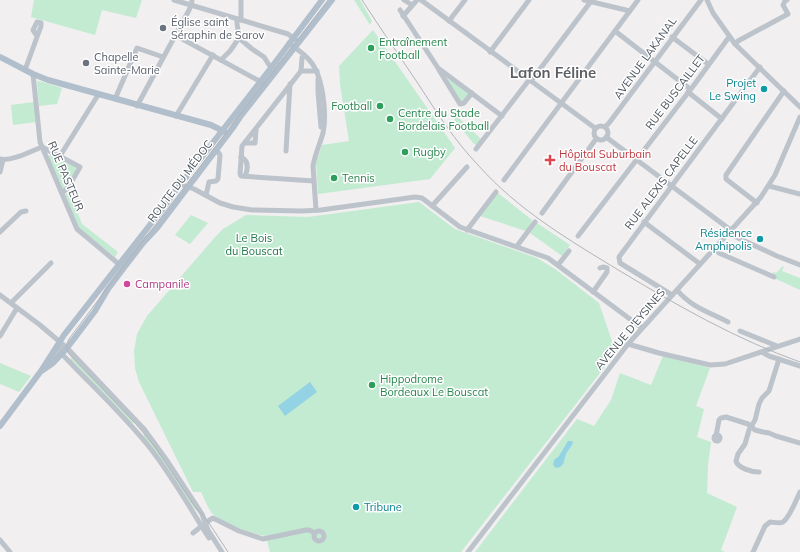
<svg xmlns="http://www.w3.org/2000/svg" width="800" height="552" font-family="Mulish,sans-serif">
<rect width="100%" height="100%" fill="#f1efef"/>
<g fill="#c2ebd2">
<path d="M34,0H142L136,18L102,10L95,35L31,17Z"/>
<path d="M354,0H360L372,21L370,25Z"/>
<path d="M373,30L455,148L430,179L318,194L316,163L322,145L349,141L340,84L339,66Z"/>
<path d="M449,79L469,94L462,102L460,101L448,80Z"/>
<path d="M39,81L62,88L57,104L39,106L37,82Z"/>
<path d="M34,102L36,122L13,125L11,105Z"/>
<path d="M457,116L481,139L477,145L474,144L454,120Z"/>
<path d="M51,154L75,167L76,169L65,189H62L48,158L49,156Z"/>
<path d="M69,191L82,224L118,252L115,257L79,228L65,195Z"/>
<path d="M498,193L532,220L531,223L526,231L480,216Z"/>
<path d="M419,202L455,229L537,258L555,269L599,303L614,347L617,351L461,552H270L266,536C252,534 220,523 211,512C207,506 204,498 201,492H193L139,382L135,368L134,351L137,334L147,316L216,236L223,229L246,215L308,217Z"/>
<path d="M191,215L208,223L190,244L175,235Z"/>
<path d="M537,223L570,245L562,256L530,233Z"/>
<path d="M783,266L784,267L782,271L800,278V290L774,278L772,274L773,272L776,273Z"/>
<path d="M663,356L710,368L696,406L704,409L697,437L711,442L708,465L707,493L737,507L721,550L725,552H475L577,419L594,426L611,400L620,373L651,385Z"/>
<path d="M72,357L135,422L133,424L70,359Z"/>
<path d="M0,363L31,376L19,392L0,384Z"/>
<path d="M146,434L197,508L195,510L143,436Z"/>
</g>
<g fill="#93d3e4">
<path d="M310,382L317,392L285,416L278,406Z"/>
<path d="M568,441H572L573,443C571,447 569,449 567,452C563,459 566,467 556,468L553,465L554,460L559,456Z"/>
</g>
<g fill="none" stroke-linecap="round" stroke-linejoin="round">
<g stroke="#bcc3cb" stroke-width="5">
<path d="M174,0L288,34L296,40"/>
<path d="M404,0L412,5"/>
<path d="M421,0L595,128"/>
<path d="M584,0L630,11"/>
<path d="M707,0L713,13L735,44L800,107"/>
<path d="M400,10L438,68L502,116"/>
<path d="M403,16L417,0"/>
<path d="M237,19V23L239,38L252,49L264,57L271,68"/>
<path d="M241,20V0"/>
<path d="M449,21L465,0"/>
<path d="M615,31L690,89"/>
<path d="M175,35L261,82"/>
<path d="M672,37L708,64"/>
<path d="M289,43C296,49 305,54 310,61C323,75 327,115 323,133C320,144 315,154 313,166L316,210"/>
<path d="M735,44L738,41L788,14L783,5L785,1L787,0"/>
<path d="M490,52L529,0"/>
<path d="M304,55L302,58L301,71L242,146L240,174L241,176L314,181"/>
<path d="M221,60L230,51L239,38"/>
<path d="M25,70L41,26V23L37,22L33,30L37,36"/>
<path d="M439,70L460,104L464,103L472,93"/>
<path d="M301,71H317"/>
<path d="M33,74L40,142L77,229L120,265"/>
<path d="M318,79V92L321,127"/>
<path d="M531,81L592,0"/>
<path d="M688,92L722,119"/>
<path d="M115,99L137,48L163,57"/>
<path d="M137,106L188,12L191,6L192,0"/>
<path d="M176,116L213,55"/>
<circle cx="601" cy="133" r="7"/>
<path d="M605,127L609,123L701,0"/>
<path d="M606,137L732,231L734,236L777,256L800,265"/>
<path d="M245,143H255L256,130"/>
<path d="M42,147L80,167L68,188L62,193"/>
<path d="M476,149L529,80"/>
<path d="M286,151L290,84"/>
<path d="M60,156L98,95"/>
<path d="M241,157C249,161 248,169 245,176"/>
<path d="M0,159C11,162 31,151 42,147"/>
<path d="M0,172L3,160"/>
<path d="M504,180L638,0"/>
<path d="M180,184L194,189L220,203L233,207L252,210L302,211L321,210L415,197L422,198L460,227L548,258L642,328"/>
<path d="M769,186L800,194"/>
<path d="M206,195L209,182L216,181L218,179L220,155L218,152H214"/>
<path d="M757,203L726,179V175L784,91"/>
<path d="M432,206L467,167"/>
<path d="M542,213L596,139"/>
<path d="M644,222L700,264"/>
<path d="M467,230L496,192"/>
<path d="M0,232L21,212L26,211"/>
<path d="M578,236L694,85L729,37"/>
<path d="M517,246L535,222"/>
<path d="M715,249L719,253L774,277"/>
<path d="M558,265L569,251"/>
<path d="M677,290C691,307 709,312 728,322"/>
<path d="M593,292L607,272V268L603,267L600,268"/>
<path d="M0,295L40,325L67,348L144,429L168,462L202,514L208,530L222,552"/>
<path d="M672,295L620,263L619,257L760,67"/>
<path d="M11,303L51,263"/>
<path d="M740,331L777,346"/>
<path d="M0,336L17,308"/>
<path d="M60,341L62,354C91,385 123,414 150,448C172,476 190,508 209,538"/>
<path d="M628,344L659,353L710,365L725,364L800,339"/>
<path d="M762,352L769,356L800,366"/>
<path d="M49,366L58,351L59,344"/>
<circle cx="717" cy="438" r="3"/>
<path d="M716,436L719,420L721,418L726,417L748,424L755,430L763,432L769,433L776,436L800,443"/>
<path d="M759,472C751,472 738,468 736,461L738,454L745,444L749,430L755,420L759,404L762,398L769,391L779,359"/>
<circle cx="319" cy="536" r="5"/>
<path d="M193,533L208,521L213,518L239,531L263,539L306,530H309L315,533"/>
<path d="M0,540L10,552"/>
<path d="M468,552L628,344L761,197L775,175L800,117"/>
<path d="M753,552L765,526L770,522C773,522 780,524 783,522C790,517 796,500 800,492"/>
</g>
<g stroke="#b1becb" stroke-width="6">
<path d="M0,57L33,74L48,80L211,125L225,132"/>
<path d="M43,370L53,363L67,348L95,311L108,289L126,265L143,243L157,228L232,129L240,117L332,0"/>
<path d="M0,426L41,371L64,335L164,207L176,190L271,68L322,0"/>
</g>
<path stroke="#b2b5b9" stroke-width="1" d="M228,552L209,523L193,504L155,447L135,423L69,354C66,349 66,344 69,339L123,267L328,0"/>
<path stroke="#b2b5b9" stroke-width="1" d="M362,0C381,29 400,57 419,85C437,113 455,141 478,165C518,210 569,240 620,271C678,306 736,339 800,362"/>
</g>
<g fill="#6b7280" stroke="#fff" stroke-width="1.5">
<circle cx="163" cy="28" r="4"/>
<circle cx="86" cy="63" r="4"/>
</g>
<g fill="#2e9e5b" stroke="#fff" stroke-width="1.5">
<circle cx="371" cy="48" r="4"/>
<circle cx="380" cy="106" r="4"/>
<circle cx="390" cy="119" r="4"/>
<circle cx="405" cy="152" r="4"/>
<circle cx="334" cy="178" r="4"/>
<circle cx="372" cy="385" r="4"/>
</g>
<g fill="#0f9aa8" stroke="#fff" stroke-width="1.5">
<circle cx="764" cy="89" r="4"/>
<circle cx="760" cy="239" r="4"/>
<circle cx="356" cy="507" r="4"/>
</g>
<path fill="#e0444e" stroke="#fff" stroke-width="1.5" d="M548 154h4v4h4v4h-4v4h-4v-4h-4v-4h4z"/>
<circle fill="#d1479c" stroke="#fff" stroke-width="1.5" cx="127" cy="284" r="4"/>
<g text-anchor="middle" stroke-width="3" stroke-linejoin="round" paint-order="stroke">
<g font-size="11" fill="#5b616d" stroke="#fff" text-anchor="start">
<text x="171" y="26">Église saint<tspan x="171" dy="13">Séraphin de Sarov</tspan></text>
<text x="94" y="61">Chapelle<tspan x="94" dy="13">Sainte-Marie</tspan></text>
</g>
<g font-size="11" fill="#27864d" stroke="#fff" text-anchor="start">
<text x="379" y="46">Entraînement<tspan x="379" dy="13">Football</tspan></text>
<text x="372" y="110" text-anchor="end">Football</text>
<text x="398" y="117">Centre du Stade<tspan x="398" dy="13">Bordelais Football</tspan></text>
<text x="413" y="156">Rugby</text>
<text x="342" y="182">Tennis</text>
<text x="380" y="383">Hippodrome<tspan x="380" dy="13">Bordeaux Le Bouscat</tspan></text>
</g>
<g font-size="11" fill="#49525b" stroke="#fff">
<text transform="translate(645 58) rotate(-54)" y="4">AVENUE LAKANAL</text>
<text transform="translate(675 92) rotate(-53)" y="4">RUE BUSCAILLET</text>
<text transform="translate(66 176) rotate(67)" y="4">RUE PASTEUR</text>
<text transform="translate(180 181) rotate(-53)" y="4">ROUTE DU MÉDOC</text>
<text transform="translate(661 183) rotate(-53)" y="4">RUE ALEXIS CAPELLE</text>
<text transform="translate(630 329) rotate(-50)" y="4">AVENUE D'EYSINES</text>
</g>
<g font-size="11" fill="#0d838f" stroke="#fff" text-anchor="end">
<text x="756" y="87">Projet<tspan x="756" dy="13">Le Swing</tspan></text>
<text x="752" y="237">Résidence<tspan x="752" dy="13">Amphipolis</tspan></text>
<text x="364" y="511" text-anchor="start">Tribune</text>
</g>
<g font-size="11" fill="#be3a42" stroke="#fff" text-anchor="start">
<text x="559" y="158">Hôpital Suburbain<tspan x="559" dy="13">du Bouscat</tspan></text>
</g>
<g font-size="11" fill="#20764b" stroke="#fff">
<text x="254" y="242">Le Bois<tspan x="254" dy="13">du Bouscat</tspan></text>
</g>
<g font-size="11" fill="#b23c85" stroke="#fff" text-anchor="start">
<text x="135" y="288">Campanile</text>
</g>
<g font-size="15" font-weight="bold" fill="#5c5f63" stroke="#fff">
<text x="553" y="78">Lafon Féline</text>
</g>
</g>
</svg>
